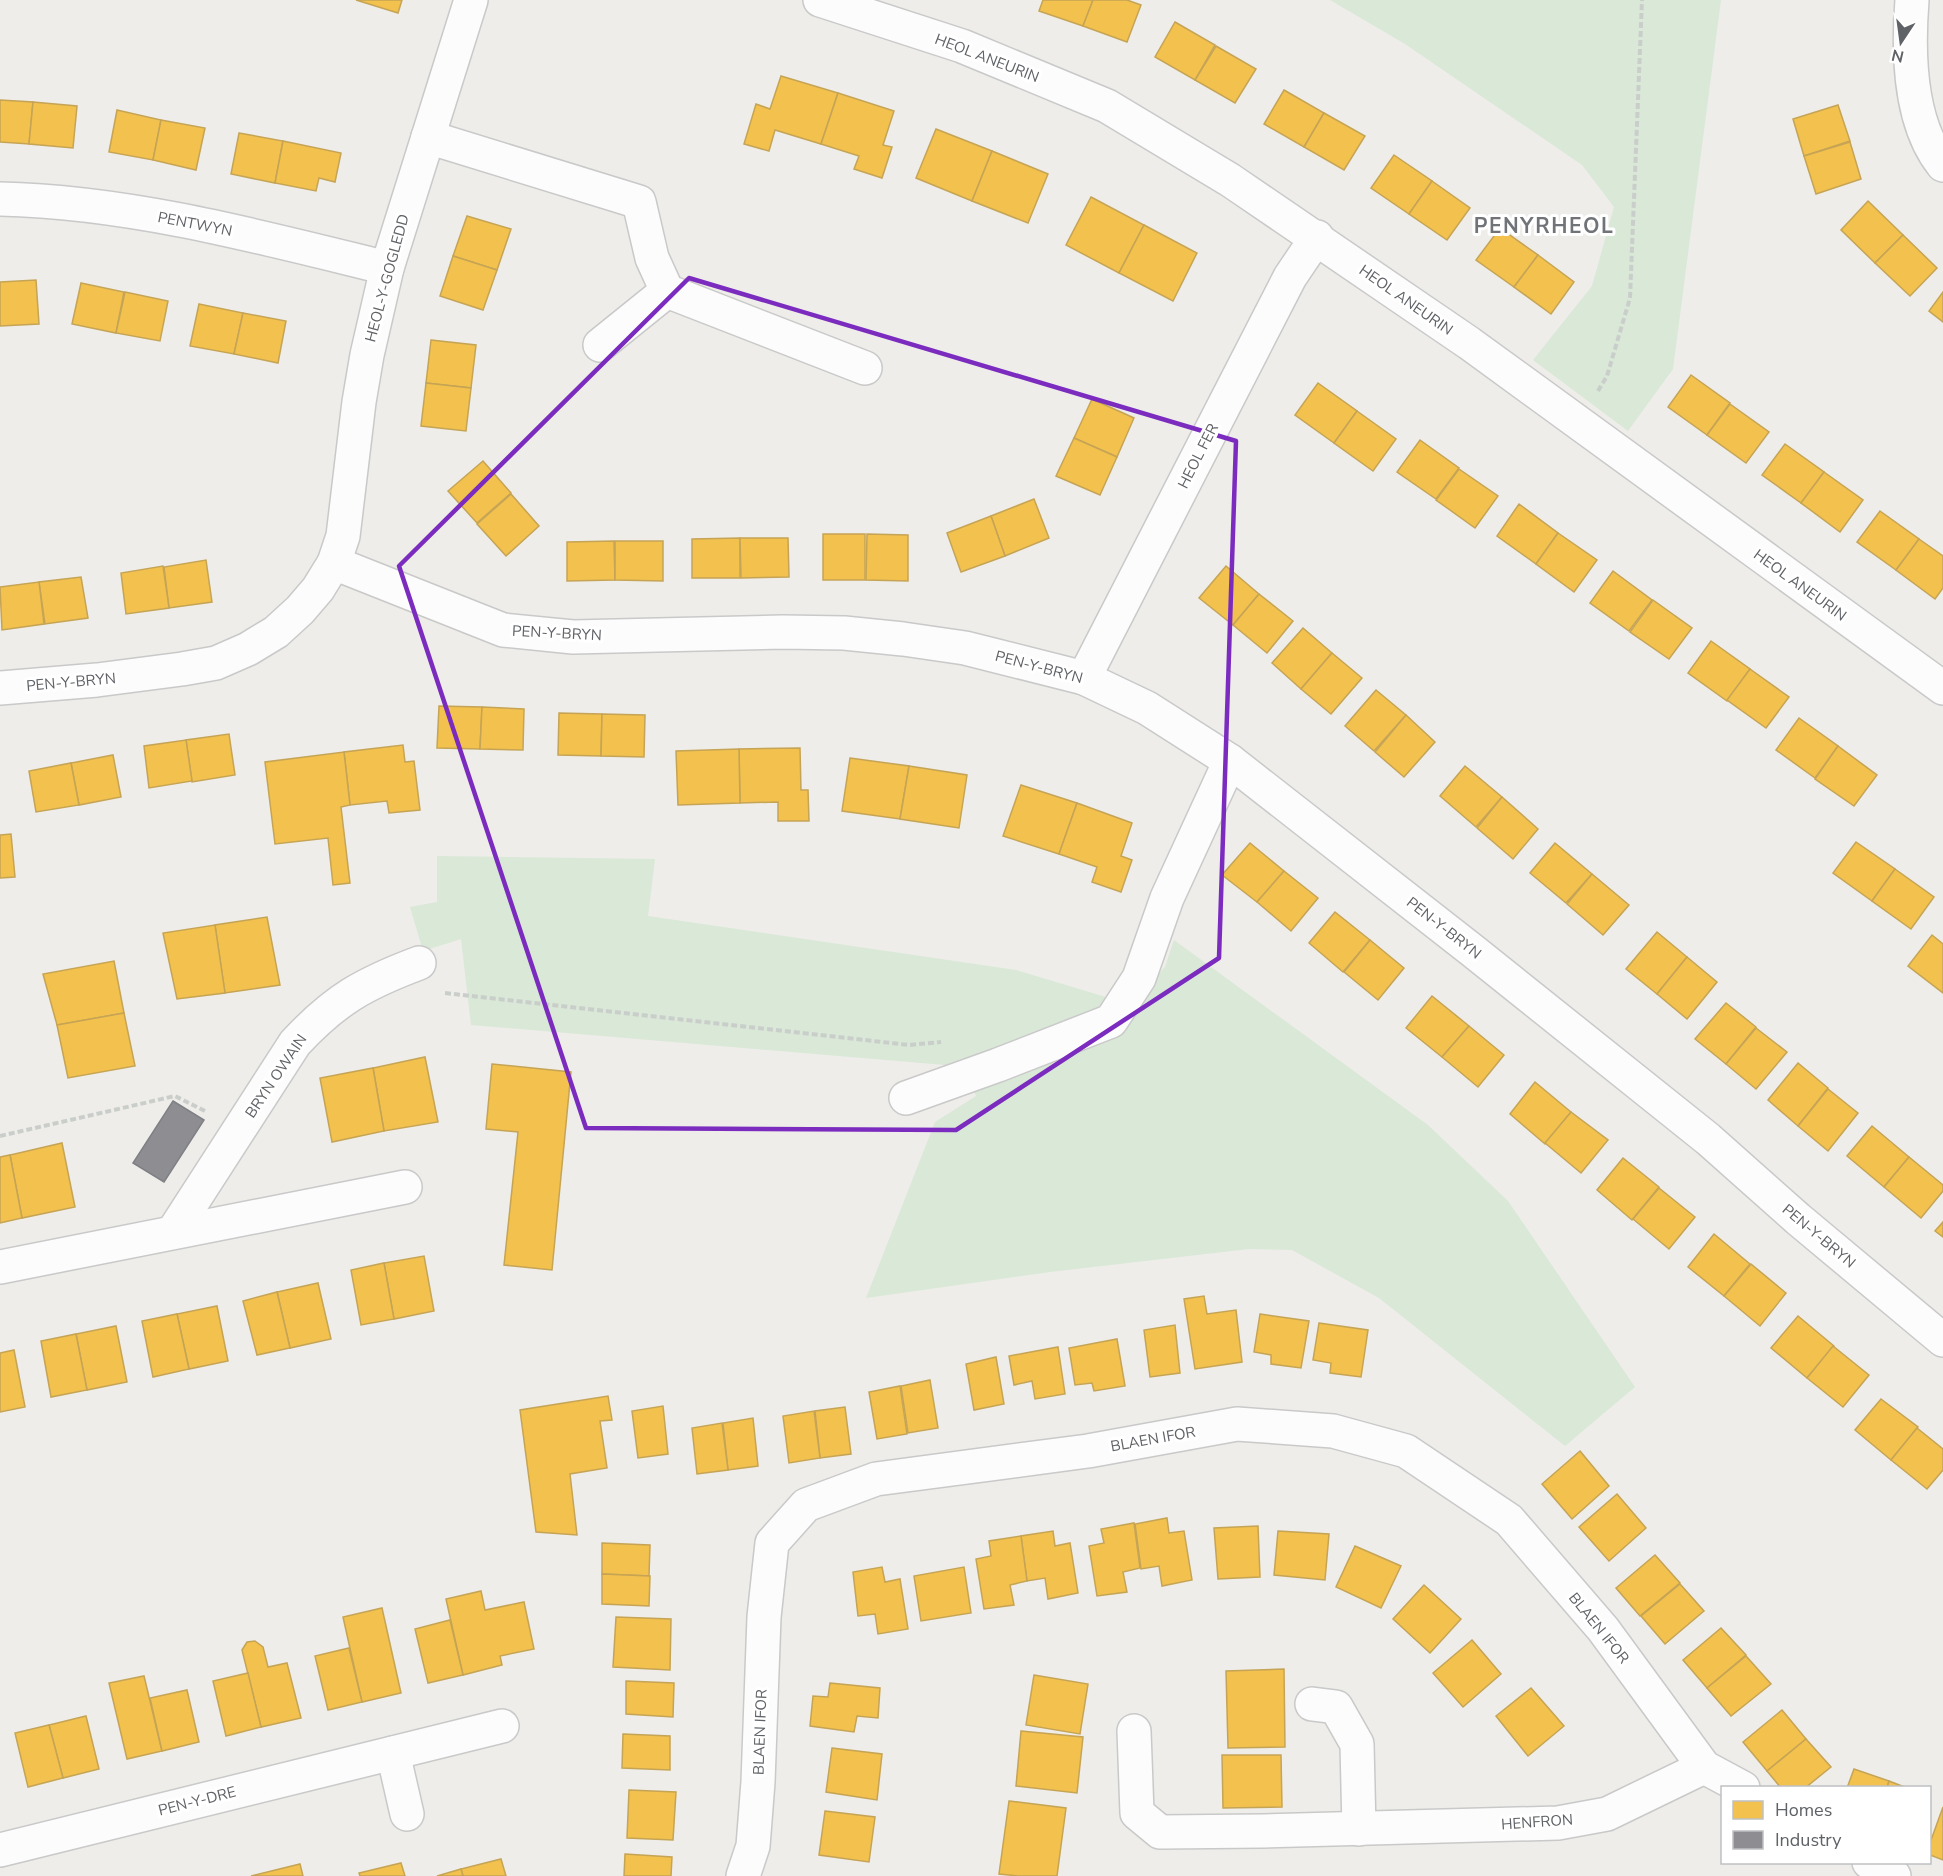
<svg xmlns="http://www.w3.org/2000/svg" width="1943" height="1876" font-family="'Nunito Sans',sans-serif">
<rect width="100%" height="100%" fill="#eeede9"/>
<g fill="#d9e8d7">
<path d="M1330,0H1721L1673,369L1628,431L1533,360L1592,286L1614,207L1582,165L1405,44Z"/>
<path d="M437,856L655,859L648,916L1016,970L1129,1004L1165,967L1174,940L1428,1125L1508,1201L1635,1387L1565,1446L1379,1298L1292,1250L1249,1249L1050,1272L866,1298L935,1122L976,1096L963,1058L945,1065L471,1025L461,939L423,951L410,907L437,902Z"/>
</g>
<g fill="#f2c14e" stroke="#c6a455" stroke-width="1.5">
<path d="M356,0H402L398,13Z"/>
<path d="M1043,0H1093L1083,26L1039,11Z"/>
<path d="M1093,0H1127L1141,5L1127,42L1083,26Z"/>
<path d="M1175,22L1215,45L1195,80L1155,57Z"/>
<path d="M1216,46L1256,69L1235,103L1195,80Z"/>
<path d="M781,76L838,93L821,144L775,130L769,151L744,144L756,104L770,109Z"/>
<path d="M1284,90L1324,113L1304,147L1264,124Z"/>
<path d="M838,93L894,111L883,145L892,147L882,178L854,169L859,156L821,144Z"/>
<path d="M0,100L33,102L29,144L0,142Z"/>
<path d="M33,102L77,106L73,148L29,144Z"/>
<path d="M1838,105L1850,141L1804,156L1793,119Z"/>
<path d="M117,110L161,120L153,160L109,152Z"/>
<path d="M1324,113L1365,136L1344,170L1304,147Z"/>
<path d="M161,120L205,128L196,170L153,160Z"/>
<path d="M936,129L992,151L972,201L916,178Z"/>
<path d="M239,133L283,141L275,183L231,174Z"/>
<path d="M283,141L341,153L335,182L319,178L316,191L275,183Z"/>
<path d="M1850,142L1861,179L1816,194L1804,156Z"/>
<path d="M992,151L1048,174L1028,223L972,201Z"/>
<path d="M1394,155L1432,181L1409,214L1371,188Z"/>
<path d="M1432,181L1470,208L1447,240L1409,214Z"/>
<path d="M1091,197L1144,225L1119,273L1066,245Z"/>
<path d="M1868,201L1903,235L1875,263L1841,230Z"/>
<path d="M467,216L511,229L497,270L453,256Z"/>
<path d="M1144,225L1197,253L1173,301L1119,273Z"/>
<path d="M1500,228L1538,255L1514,287L1476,260Z"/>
<path d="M1903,235L1937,268L1910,296L1875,263Z"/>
<path d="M1538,255L1574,282L1551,314L1514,287Z"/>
<path d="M453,256L497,270L483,310L440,296Z"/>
<path d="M36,280L39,324L0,326V282Z"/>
<path d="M81,283L124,292L116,333L72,324Z"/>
<path d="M125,292L168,301L160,341L116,333Z"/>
<path d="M1943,292V322L1929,311Z"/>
<path d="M199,304L243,313L234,354L190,346Z"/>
<path d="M243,313L286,321L278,363L234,354Z"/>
<path d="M431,340L476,345L471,388L426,383Z"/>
<path d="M1691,375L1730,403L1707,435L1668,407Z"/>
<path d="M426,383L471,388L466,431L421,426Z"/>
<path d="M1318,383L1357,411L1334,443L1295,415Z"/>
<path d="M1092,399L1134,418L1117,457L1074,438Z"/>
<path d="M1730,404L1769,432L1746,463L1707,435Z"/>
<path d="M1357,411L1396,439L1373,471L1334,443Z"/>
<path d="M1074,438L1117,457L1100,495L1056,476Z"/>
<path d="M1420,440L1459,468L1436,499L1397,472Z"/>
<path d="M1785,444L1824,472L1801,503L1762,475Z"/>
<path d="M483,461L511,493L477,523L448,491Z"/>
<path d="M1459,469L1498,496L1475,528L1436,500Z"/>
<path d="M1824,472L1863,500L1840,532L1801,503Z"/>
<path d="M511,494L539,526L506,556L477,524Z"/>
<path d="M1034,499L1049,538L1005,556L991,516Z"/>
<path d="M1519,504L1558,533L1536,564L1497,536Z"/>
<path d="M1880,511L1919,539L1896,570L1857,542Z"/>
<path d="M991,516L1005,556L961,572L947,533Z"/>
<path d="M1558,533L1597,560L1574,592L1536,564Z"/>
<rect x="823" y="534" width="42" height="46"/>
<path d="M867,534L908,535V581L866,580Z"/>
<path d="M740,538V578H692V539Z"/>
<path d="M740,538H788L789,577L741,578Z"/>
<path d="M1919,539L1943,556V588L1935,599L1896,570Z"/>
<path d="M614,541L615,580L567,581V542Z"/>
<path d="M615,541H663V581L615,580Z"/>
<path d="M206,560L212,602L169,608L164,567Z"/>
<path d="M163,566L169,608L126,614L121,573Z"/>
<path d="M1226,566L1259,594L1233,625L1199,598Z"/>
<path d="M1613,571L1652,600L1629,631L1590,603Z"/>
<path d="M81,577L88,618L45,624L39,582Z"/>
<path d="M39,582L44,624L2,630L0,587Z"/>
<path d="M1259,594L1293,621L1267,653L1233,625Z"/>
<path d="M1653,600L1692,628L1669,659L1630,632Z"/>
<path d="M1303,628L1332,653L1301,689L1272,663Z"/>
<path d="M1711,641L1750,669L1727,701L1688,673Z"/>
<path d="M1332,653L1362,678L1331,714L1301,689Z"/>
<path d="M1750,669L1789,697L1766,728L1727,700Z"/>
<path d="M1376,690L1406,715L1374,751L1345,726Z"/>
<path d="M439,706L482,707L480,749L437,748Z"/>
<path d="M482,707L524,709L523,750L480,749Z"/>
<path d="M559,713L602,714L601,756L558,755Z"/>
<path d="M602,714L645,715L644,757L601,756Z"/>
<path d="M1406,715L1435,742L1404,777L1375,752Z"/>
<path d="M1799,718L1838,746L1815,778L1776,750Z"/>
<path d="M229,734L235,775L192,782L186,740Z"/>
<path d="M186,740L192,781L149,788L144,746Z"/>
<path d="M403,745L405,762L414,761L420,810L389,813L387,801L350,805L344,752Z"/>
<path d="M1838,746L1877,775L1854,806L1815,779Z"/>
<path d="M800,748L801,790H808L809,821H778V802L740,803L739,749Z"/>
<path d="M739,749L740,803L678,805L676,751Z"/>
<path d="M344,752L350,805L341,807L350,883L333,885L328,838L275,844L265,762Z"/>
<path d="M113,755L121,797L79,805L71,763Z"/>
<path d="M850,758L909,766L900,819L842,811Z"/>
<path d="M71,763L79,805L36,812L29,771Z"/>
<path d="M909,766L967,775L959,828L900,819Z"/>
<path d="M1465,766L1502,797L1476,827L1440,796Z"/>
<path d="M1021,785L1077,803L1059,854L1003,836Z"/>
<path d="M1502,797L1538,829L1513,859L1477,828Z"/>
<path d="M1077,803L1132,823L1121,856L1132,860L1121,892L1092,882L1097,867L1059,854Z"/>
<path d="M11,834L15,877L0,878V835Z"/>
<path d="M1856,842L1895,869L1872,901L1833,873Z"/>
<path d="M1250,843L1284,871L1257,902L1222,875Z"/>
<path d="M1555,843L1592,874L1566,903L1530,873Z"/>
<path d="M1895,869L1934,897L1911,929L1872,901Z"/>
<path d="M1284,871L1318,898L1291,931L1257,902Z"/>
<path d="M1592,874L1629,905L1603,935L1567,904Z"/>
<path d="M1335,912L1370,940L1343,972L1309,943Z"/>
<path d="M267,917L280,985L225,993L215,925Z"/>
<path d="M215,925L225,993L177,999L163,933Z"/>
<path d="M1657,932L1687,957L1657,994L1626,969Z"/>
<path d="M1932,935L1943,944V993L1908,966Z"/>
<path d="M1370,940L1404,968L1378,1000L1344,972Z"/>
<path d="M1687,957L1717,982L1687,1019L1657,994Z"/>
<path d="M114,961L124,1013L57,1025L43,974Z"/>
<path d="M1432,996L1469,1026L1442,1057L1406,1028Z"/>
<path d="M1726,1003L1756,1027L1726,1064L1695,1039Z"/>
<path d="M124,1013L135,1066L68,1078L57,1025Z"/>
<path d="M1469,1026L1504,1055L1478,1087L1442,1057Z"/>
<path d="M1756,1028L1787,1052L1756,1089L1726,1064Z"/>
<path d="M425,1057L438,1122L384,1131L373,1068Z"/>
<path d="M1798,1063L1828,1088L1798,1126L1768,1100Z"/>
<path d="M492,1064L571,1072L552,1270L504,1265L518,1132L486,1129Z"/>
<path d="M373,1068L384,1131L332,1142L320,1078Z"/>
<path d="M1535,1082L1571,1112L1545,1144L1510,1114Z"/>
<path d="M1828,1089L1858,1113L1828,1151L1798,1126Z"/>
<path d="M1571,1112L1608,1140L1581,1173L1545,1143Z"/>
<path d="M1872,1126L1909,1157L1884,1187L1847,1156Z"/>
<path d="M62,1143L75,1207L22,1218L10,1155Z"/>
<path d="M10,1155L22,1218L0,1223V1157Z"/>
<path d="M1909,1157L1943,1185V1191L1921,1218L1884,1187Z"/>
<path d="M1623,1158L1659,1187L1632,1220L1597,1190Z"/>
<path d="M1659,1188L1695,1217L1669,1249L1633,1219Z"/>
<path d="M1943,1222V1237L1935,1231Z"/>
<path d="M1714,1234L1750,1264L1724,1296L1688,1267Z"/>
<path d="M424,1256L434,1311L394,1319L384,1263Z"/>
<path d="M384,1263L394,1319L361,1325L351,1270Z"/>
<path d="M1751,1264L1786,1293L1760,1326L1724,1296Z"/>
<path d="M318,1283L331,1339L290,1348L277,1292Z"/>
<path d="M277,1292L290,1348L257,1355L243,1301Z"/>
<path d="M1204,1296L1207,1314L1236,1310L1242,1362L1195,1369L1184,1299Z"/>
<path d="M217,1306L228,1361L189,1369L177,1314Z"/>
<path d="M177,1314L189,1369L153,1377L142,1321Z"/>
<path d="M1260,1314L1309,1321L1301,1368L1271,1364V1355L1254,1352Z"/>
<path d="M1798,1316L1834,1346L1807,1378L1771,1348Z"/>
<path d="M1319,1323L1368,1330L1361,1377L1330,1373L1331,1363L1313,1360Z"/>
<path d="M1175,1325L1180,1373L1150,1377L1144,1330Z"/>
<path d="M116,1326L127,1382L87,1390L76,1334Z"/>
<path d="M76,1334L87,1390L51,1397L41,1341Z"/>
<path d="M1117,1339L1125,1386L1094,1391L1092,1383L1075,1385L1069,1348Z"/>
<path d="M1833,1346L1869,1375L1843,1407L1807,1378Z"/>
<path d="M1058,1347L1065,1394L1035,1399L1032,1381L1014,1385L1009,1356Z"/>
<path d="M14,1350L25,1407L0,1412V1353Z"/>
<path d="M996,1357L1004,1404L974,1410L966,1364Z"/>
<path d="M930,1380L938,1428L908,1433L901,1386Z"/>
<path d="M900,1386L907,1434L877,1439L869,1392Z"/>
<path d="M608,1396L612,1420L600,1421L607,1468L570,1474L577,1535L536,1532L520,1410Z"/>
<path d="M1881,1399L1918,1427L1891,1460L1855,1430Z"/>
<path d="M663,1406L668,1454L638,1458L632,1411Z"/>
<path d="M845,1407L851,1454L820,1458L815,1411Z"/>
<path d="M814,1411L820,1458L789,1463L783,1416Z"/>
<path d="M753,1418L758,1466L728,1470L723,1423Z"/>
<path d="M722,1423L728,1470L697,1474L692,1428Z"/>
<path d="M1917,1428L1943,1449V1470L1927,1489L1891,1460Z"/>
<path d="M1580,1451L1609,1486L1572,1519L1542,1484Z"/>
<path d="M1617,1494L1646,1528L1609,1561L1579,1527Z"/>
<path d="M1167,1518L1169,1533L1184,1531L1192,1580L1162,1586L1159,1566L1141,1569L1135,1524Z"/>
<path d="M1134,1523L1140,1568L1123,1572L1127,1592L1097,1596L1089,1546L1104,1543L1101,1529Z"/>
<path d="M1258,1526L1260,1577L1218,1579L1214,1528Z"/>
<path d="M1053,1531L1055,1546L1070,1543L1078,1593L1048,1599L1045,1578L1027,1581L1021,1536Z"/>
<path d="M1278,1531L1329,1534L1325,1580L1274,1575Z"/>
<path d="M1021,1536L1027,1581L1010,1585L1014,1605L984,1609L976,1559L991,1556L989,1541Z"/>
<path d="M602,1543L650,1545L649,1576L602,1574Z"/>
<path d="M1355,1546L1401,1566L1381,1608L1336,1587Z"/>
<path d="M1655,1555L1680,1583L1640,1616L1616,1588Z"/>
<path d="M882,1567L885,1582L900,1579L908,1629L878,1634L875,1614L858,1616L853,1572Z"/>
<path d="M964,1567L971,1613L921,1621L914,1576Z"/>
<path d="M602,1574L650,1576L649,1606L602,1604Z"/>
<path d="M1680,1584L1704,1611L1665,1644L1641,1616Z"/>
<path d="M1424,1585L1461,1619L1430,1653L1393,1619Z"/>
<path d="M481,1591L485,1610L524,1602L534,1649L500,1656L502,1665L463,1675L446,1599Z"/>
<path d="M382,1608L401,1693L362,1702L343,1617Z"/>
<path d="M616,1617L671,1619L670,1670L613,1667Z"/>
<path d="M450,1620L463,1675L428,1683L415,1629Z"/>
<path d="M1721,1628L1746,1655L1707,1688L1683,1660Z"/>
<path d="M1472,1640L1501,1674L1463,1707L1433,1673Z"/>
<path d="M255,1641L263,1647L268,1667L287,1663L301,1718L261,1727L242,1650L247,1642Z"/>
<path d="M349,1648L362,1702L328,1710L315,1656Z"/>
<path d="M1746,1656L1771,1684L1731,1716L1707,1688Z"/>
<path d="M1284,1669L1285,1747L1228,1748L1226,1671Z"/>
<path d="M248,1673L261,1727L226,1736L213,1681Z"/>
<path d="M1034,1675L1088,1684L1080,1734L1026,1725Z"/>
<path d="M144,1676L162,1751L127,1759L109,1683Z"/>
<path d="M626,1681L674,1683L673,1717L626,1714Z"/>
<path d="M830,1683L880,1688L878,1718L857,1716L854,1732L810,1726L813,1696L828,1697Z"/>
<path d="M1531,1688L1564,1726L1528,1756L1496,1716Z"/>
<path d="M187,1690L199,1742L162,1751L150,1698Z"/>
<path d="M1782,1710L1806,1739L1767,1771L1743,1742Z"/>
<path d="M86,1716L99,1769L63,1778L49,1725Z"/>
<path d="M49,1725L63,1778L28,1787L15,1733Z"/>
<path d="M1021,1731L1083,1737L1077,1793L1016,1786Z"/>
<path d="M623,1734L670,1736V1770L622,1768Z"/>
<path d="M1806,1739L1831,1767L1805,1788H1781L1767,1771Z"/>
<path d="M832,1748L882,1754L877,1800L826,1792Z"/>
<path d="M1222,1755H1281L1282,1807L1223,1808Z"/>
<path d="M1854,1769L1889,1781L1887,1788H1847Z"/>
<path d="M1889,1781L1907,1788H1887Z"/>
<path d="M629,1790L676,1792L673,1840L627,1838Z"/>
<path d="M1009,1801L1066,1808L1057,1876H1018L999,1874Z"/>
<path d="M1943,1807V1860L1930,1855V1843Z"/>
<path d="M825,1811L875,1817L869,1862L819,1855Z"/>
<path d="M625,1854L672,1857L671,1876H624Z"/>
<path d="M501,1859L506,1876H463L461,1869Z"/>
<path d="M401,1863L405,1876H360L359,1873Z"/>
<path d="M300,1864L303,1876H251Z"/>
<path d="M461,1869L463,1876H437Z"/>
</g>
<path fill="#8d8d92" stroke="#7f8085" stroke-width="1.5" d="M173,1101L204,1120L164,1182L133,1163Z"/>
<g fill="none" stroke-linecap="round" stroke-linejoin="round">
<g stroke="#c9c9c9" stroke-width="36">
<g id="minor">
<path d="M820,0L962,46L1107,106L1230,180L1469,343L1943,688"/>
<path d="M1912,0C1908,51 1909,123 1943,165"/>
<path d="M428,137L639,202L652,258L667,291L865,368"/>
<path d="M0,199C131,202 261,237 387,268"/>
<path d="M600,345L667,291"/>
<path d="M334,563L503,630L573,637L783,632L844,633L903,639L965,648L1084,678L1147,708L1230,761L1473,951L1708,1139L1798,1219L1943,1340"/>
<path d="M1084,678L1290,277L1317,237"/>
<path d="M0,688L97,680L182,669L216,663L248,649L276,632L300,610L318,589L334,563L343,536L359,402L367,355L387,268L471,0"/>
<path d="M906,1098L998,1065L1111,1021L1139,978L1167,898L1230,761"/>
<path d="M173,1232L295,1043C335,1000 363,984 419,963"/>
<path d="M0,1267L405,1187"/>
<path d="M1312,1704L1336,1707L1357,1744L1359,1829"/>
<path d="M1134,1731L1137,1813L1160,1832L1263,1831L1558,1823L1607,1814L1704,1767"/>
<path d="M393,1753L407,1814"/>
<path d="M0,1850L502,1726"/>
<path d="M1869,1862L1894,1876"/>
<path d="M743,1876L753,1846L758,1782L764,1617L772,1543L806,1505L876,1479L1088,1451L1237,1424L1333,1431L1406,1451L1509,1520L1603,1629L1704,1767L1743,1788"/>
</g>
</g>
<g stroke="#cacecb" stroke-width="4" stroke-dasharray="6 3" stroke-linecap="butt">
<path d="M1598,391L1607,376L1630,298L1642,0"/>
<path d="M445,993L909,1045L941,1042"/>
<path d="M0,1136L175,1096L207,1112"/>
</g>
<use href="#minor" stroke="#fcfcfc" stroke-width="33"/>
</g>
<path fill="none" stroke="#7b2cbf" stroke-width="4.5" stroke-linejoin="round" d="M689,278L1236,441L1219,958L956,1130L586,1128L399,566Z"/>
<g text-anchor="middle" stroke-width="6" stroke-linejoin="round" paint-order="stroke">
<g font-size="15" fill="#5f6266" stroke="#fff">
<text transform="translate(987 58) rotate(21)" y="5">HEOL ANEURIN</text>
<text transform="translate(195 224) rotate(11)" y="5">PENTWYN</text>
<text transform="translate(387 278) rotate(-75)" y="5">HEOL-Y-GOGLEDD</text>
<text transform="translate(1406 300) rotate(35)" y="5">HEOL ANEURIN</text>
<text transform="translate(1198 456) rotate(-63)" y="5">HEOL FER</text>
<text transform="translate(1800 585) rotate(36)" y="5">HEOL ANEURIN</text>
<text transform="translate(557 633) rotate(3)" y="5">PEN-Y-BRYN</text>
<text transform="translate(1039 667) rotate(15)" y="5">PEN-Y-BRYN</text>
<text transform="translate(71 682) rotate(-5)" y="5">PEN-Y-BRYN</text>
<text transform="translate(1444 928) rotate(38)" y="5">PEN-Y-BRYN</text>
<text transform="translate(276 1076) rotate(-56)" y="5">BRYN OWAIN</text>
<text transform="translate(1819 1236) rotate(40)" y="5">PEN-Y-BRYN</text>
<text transform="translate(1153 1439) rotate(-10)" y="5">BLAEN IFOR</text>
<text transform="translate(1599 1628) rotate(51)" y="5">BLAEN IFOR</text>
<text transform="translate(760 1732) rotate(-88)" y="5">BLAEN IFOR</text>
<text transform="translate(197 1801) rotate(-14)" y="5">PEN-Y-DRE</text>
<text transform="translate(1537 1822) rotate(-4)" y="5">HENFRON</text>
</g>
<g font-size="21" font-weight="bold" letter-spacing="1.5" fill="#707378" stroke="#fff">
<text x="1544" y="233">PENYRHEOL</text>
</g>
</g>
<rect x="1721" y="1786" width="210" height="78" fill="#ffffff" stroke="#bfc0c2" stroke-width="1.5"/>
<rect x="1733" y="1801" width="30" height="18" fill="#f2c14e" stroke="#bfc0c2" stroke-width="1.5"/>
<text x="1775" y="1816" font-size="18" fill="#5f6266">Homes</text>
<rect x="1733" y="1831" width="30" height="18" fill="#8d8d92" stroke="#bfc0c2" stroke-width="1.5"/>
<text x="1775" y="1846" font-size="18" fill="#5f6266">Industry</text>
<g transform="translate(1901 42) rotate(193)" stroke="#ffffff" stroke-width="4.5" paint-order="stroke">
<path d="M0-4.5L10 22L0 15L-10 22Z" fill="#5f6266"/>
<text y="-9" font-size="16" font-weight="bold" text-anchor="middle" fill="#5f6266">N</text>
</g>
</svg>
